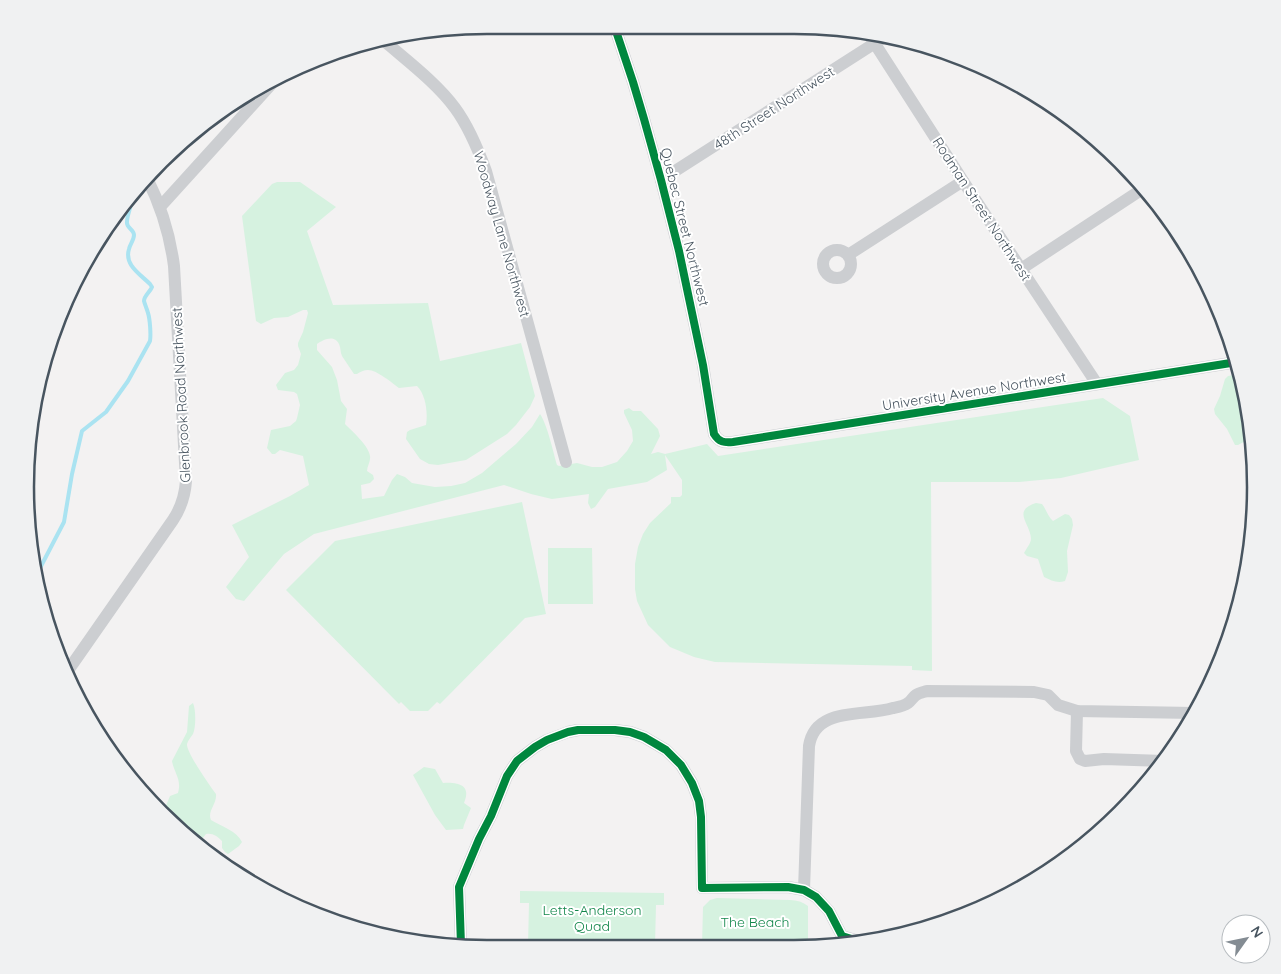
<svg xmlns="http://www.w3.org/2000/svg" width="1281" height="974" font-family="Quicksand,sans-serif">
<rect width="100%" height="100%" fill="#f3f2f2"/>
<g fill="#d6f2e0">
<path d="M277,182H300L336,207L307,231L333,305L428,303L440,361L521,343L535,396L530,407L516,425L507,434L466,460L438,465L429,464L420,459L406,439L407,432L410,430L426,425C428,413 426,395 417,386L399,388C392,383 377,370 368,370C364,370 360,372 357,374H354C350,368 346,362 342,356C340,352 341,348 339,344C334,334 323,340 317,344V350L332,367L337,380L341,401L347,409L345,424C352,431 369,446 370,456C371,461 367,466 367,471L373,475L374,479L370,483L361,485L362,499L384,496L392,480L397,474L405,477L412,483L435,487L451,486L465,483L482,473L516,444L532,427L540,414C547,424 553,451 557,465L559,466L577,463L592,467H602L617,462L627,451L633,441L632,430L624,413V410L629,408L633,411H641L658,429L660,436L651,454L658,452L665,454L707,444L718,456L1103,398L1130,416L1139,460L1061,478L1019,482H931L932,671L912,670V666L715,662L694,657L670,647L648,625L637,601L635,589V564L638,547L643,534L650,523L671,503V497H680L682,495V480L665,455L667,470L647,482L608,489L595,507L591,509L588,503L589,494L552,499L531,494L504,485L314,534L284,554L244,601L236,599L226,587L249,557L232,525L290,496L309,485L303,456L280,450L275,454H272L267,448L271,430L290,426L296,421L297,418L300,405L297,394L294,392L278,390L276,385L285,373L294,370L298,365L301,354L298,346V343L303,332L308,313L307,310H303L288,317L274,318L261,324L256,321L242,216L272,184Z"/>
<path d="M1240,374L1247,397L1251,438L1238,445H1235L1227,429L1215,414L1214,409L1220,396L1225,379L1228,376Z"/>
<path d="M522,502L546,614L525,618L440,704L437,702L428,711H410L401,702L399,704L286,590L335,541Z"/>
<path d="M1036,503L1042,504C1046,509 1048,517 1053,521L1065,514L1069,515L1072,519L1073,525L1067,551L1068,572L1065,581C1057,584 1051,580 1044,577L1038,559L1027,556L1024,553C1026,549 1031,543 1031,539C1031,524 1011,511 1036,503Z"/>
<path d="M548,548H592L593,604H548Z"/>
<path d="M193,703C196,710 196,727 193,734C191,737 188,740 187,744C186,752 210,786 216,794C217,804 207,811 211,820C221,826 237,831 242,842L239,846L228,854L225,852L222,848V841C217,836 213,833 206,834L198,844L162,815L170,796L178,793C182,779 174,773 172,761L187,732L189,706Z"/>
<path d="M424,767L435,769L443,783C458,782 472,785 464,803L471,808L464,825L463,829L446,830L435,815L413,775Z"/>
<path d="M520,891L664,893V905H656L655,945H528L529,903H520Z"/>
<path d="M717,898L790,900C797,900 803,902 808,906V945H702L703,907L710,900Z"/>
</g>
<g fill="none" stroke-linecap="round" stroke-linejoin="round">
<path stroke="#aae3f1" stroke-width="4" d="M39,570L64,522L72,474L82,431L106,412L128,381L150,341C151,335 150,319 148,313C147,309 145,305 144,301C144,296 150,292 152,287L150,284C140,274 124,265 129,249C130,244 134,240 134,235C134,229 126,228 127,222C127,214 132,207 131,199"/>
<path stroke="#c8cbce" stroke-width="12" stroke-dasharray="12 6" stroke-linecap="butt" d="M855,940L872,941"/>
<g stroke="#ccced1" stroke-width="12">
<path d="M614,25L633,82L644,119L661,180L679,251L703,365L714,434C719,442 724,443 733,442L1237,362"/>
<path d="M868,33L963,181L1097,384"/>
<path d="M382,39C406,60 437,83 455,108C469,127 478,149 486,171L566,462"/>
<path d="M661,180L886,36"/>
<path d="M160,207L276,79"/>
<circle cx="837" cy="264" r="14"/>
<path d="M848,255L963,181"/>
<path d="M1021,269L1141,190"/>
<path d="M67,672L173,520C181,508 185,495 186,481L174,266C170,235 161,206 147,178"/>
<path d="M1077,711L1076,751L1080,759L1085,761L1104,759L1164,761"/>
<path d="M804,890L809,746C815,706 864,717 893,708C898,707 904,706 908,703C911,701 913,697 916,695C919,693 924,692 927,691L1034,692L1048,695L1058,705L1077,711L1194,713"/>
<path d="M461,945L459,887L479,839L491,816L507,776L517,761L535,747L547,740L568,732L578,730H615L630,732L644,737L666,750L681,765L692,783L699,801L701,817L702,888L788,887L804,890L816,897L829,911L842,936L855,940"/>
</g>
<g stroke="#fff" stroke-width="11">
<g id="cycleway">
<path d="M614,25L633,82L644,119L661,180L679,251L703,365L714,434C719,442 724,443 733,442L1237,362"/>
<path d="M461,945L459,887L479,839L491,816L507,776L517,761L535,747L547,740L568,732L578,730H615L630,732L644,737L666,750L681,765L692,783L699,801L701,817L702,888L788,887L804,890L816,897L829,911L842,936L855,940L872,941"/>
</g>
</g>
<use href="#cycleway" stroke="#00873e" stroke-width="8"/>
</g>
<g text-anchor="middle" stroke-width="4" stroke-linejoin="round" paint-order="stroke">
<g font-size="14" fill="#485560" stroke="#fff">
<text transform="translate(774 108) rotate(-33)" y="5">48th Street Northwest</text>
<text transform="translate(982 209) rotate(57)" y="5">Rodman Street Northwest</text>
<text transform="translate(685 227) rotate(76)" y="5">Quebec Street Northwest</text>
<text transform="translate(502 234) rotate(74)" y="5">Woodway Lane Northwest</text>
<text transform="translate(974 391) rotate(-9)" y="5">University Avenue Northwest</text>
<text transform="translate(181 395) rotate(-93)" y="5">Glenbrook Road Northwest</text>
</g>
<g font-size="14" fill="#13874b" stroke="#fff">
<text x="592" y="915">Letts-Anderson<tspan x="592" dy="16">Quad</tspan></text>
<text x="755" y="927">The Beach</text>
</g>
</g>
<path d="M0 0H1281V974H0ZM487 34H794A453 453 0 0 1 1247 487V487A453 453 0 0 1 794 940H487A453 453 0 0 1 34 487V487A453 453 0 0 1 487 34Z" fill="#f0f1f2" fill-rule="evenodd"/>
<path fill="none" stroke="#485560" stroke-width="2.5" d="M487 34H794A453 453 0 0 1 1247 487V487A453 453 0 0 1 794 940H487A453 453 0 0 1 34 487V487A453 453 0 0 1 487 34Z"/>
<g transform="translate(1246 939) rotate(57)"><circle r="24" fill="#ffffff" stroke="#b6bbbf"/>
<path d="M0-4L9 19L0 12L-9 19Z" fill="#848c93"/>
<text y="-8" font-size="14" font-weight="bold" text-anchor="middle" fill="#485560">N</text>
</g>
</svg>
